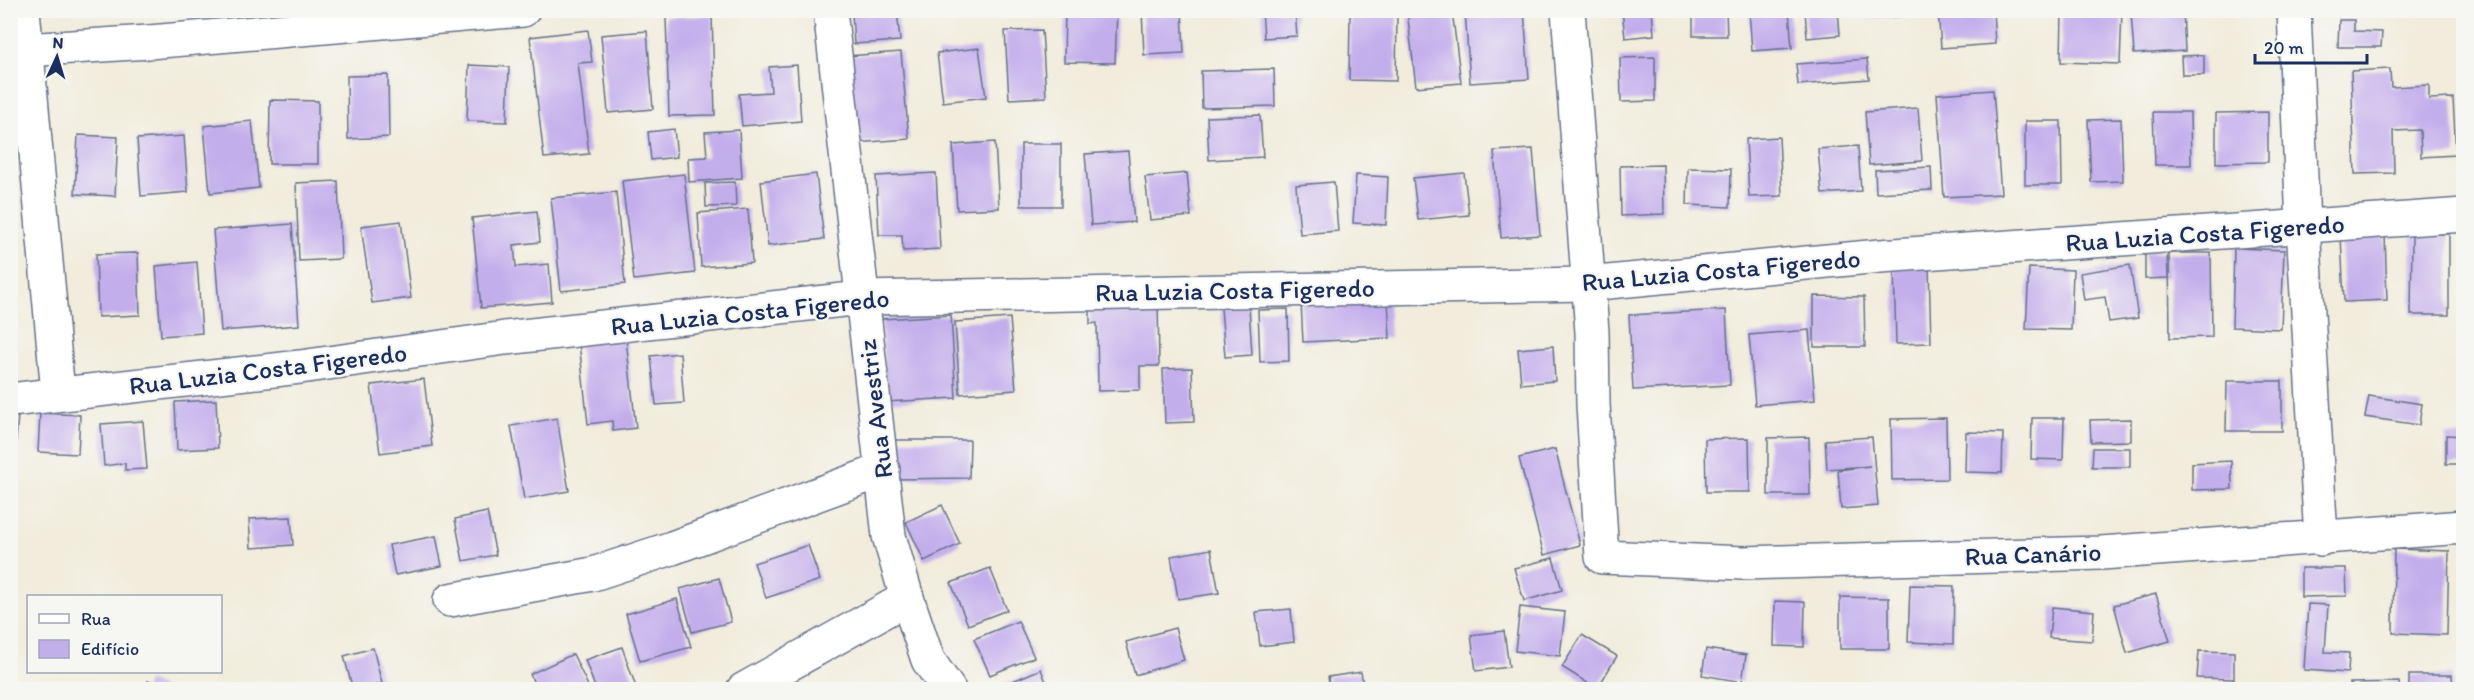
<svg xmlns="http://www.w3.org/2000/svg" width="2474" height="700" font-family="Itim,sans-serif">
<rect width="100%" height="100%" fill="#f6f6f2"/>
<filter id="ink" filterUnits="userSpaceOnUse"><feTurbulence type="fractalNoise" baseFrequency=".0167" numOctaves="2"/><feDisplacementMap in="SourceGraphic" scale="12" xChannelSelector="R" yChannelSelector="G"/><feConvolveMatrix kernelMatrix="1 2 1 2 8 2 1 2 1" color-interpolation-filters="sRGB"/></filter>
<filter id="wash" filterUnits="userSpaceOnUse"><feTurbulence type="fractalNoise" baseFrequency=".008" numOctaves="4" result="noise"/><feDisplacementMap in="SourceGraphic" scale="24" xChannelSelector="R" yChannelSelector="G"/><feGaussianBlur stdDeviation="1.35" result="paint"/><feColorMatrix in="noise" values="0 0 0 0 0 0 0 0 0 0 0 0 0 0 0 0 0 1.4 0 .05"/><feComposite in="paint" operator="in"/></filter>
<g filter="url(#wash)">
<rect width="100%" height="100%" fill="#f1ecdb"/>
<g id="blocks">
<g fill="#c3aeec">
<path d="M877,10H897L900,41L854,44L852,13Z"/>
<path d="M1065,10H1117L1115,63L1064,62Z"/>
<path d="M1142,10H1182L1184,53L1144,55Z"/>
<path d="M1262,10H1295L1297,36L1264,38Z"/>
<path d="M1407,10H1452L1461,83L1416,87Z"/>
<path d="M1465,10H1524L1529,79L1470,83Z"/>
<path d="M1622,10H1652L1654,35L1625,38Z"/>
<path d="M1693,10H1726L1727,36H1693Z"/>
<path d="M1749,10H1789L1792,48L1752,51Z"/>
<path d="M1805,10H1838L1840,35L1807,38Z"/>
<path d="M1866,10H1911V16L1866,18Z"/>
<path d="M1938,10H1993L1995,44L1941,48Z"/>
<path d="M2062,10H2122L2120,64L2061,62Z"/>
<path d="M2183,10L2185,51L2134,54L2131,12Z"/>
<path d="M2332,10H2375V13L2332,15Z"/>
<path d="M1350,14L1397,15L1396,81L1349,80Z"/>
<path d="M712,16L715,115L669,116L666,17Z"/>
<path d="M2339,20H2354V31L2382,32L2381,47H2338Z"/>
<path d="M588,30L592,62L578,63L589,154L544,158L530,37Z"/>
<path d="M1042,30L1046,97L1009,99L1005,31Z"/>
<path d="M647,31L653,109L608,113L601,35Z"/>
<path d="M979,48L986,97L943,102L937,53Z"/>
<path d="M901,52L909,139L855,143L847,56Z"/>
<path d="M2204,55V75H2182L2181,56Z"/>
<path d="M1655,57V101L1621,102L1620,58Z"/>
<path d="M1867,59L1869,79L1798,85L1796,64Z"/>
<path d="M469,65L509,67L507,122L467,121Z"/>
<path d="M797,65L801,121L742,126L739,94L771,92L769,67Z"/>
<path d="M1274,69L1275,106L1202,108L1201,71Z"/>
<path d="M2390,69L2391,87L2429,85V99L2453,98L2456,155L2421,157L2420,130L2393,131L2394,173L2355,174L2351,71Z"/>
<path d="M388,75L389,137L348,139L347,76Z"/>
<path d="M1993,90L2001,194L1944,197L1937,94Z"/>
<path d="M270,100L318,101V164H269Z"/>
<path d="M1918,108L1922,161L1869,165L1865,112Z"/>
<path d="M2153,112H2190L2191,165H2155Z"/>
<path d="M2268,112V162L2216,163V113Z"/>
<path d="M1260,115L1263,157L1209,160L1207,117Z"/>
<path d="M2121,119L2123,181L2091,182L2088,120Z"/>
<path d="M252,121L259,188L210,193L204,126Z"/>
<path d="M2025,121H2061L2062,185H2025Z"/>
<path d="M674,129L677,157L651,160L648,132Z"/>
<path d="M739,130L742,178L689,182L688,158L707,157L705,132Z"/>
<path d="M78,135L118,137L115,196L75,194Z"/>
<path d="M184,136L188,192L141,196L137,139Z"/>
<path d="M1779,137L1782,196L1749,197L1746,139Z"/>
<path d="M995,142L999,208L957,210L953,145Z"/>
<rect x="1021" y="144" width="40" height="62"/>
<path d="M1858,146L1861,191L1822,194L1818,149Z"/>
<path d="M1533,149L1540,235L1501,238L1494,151Z"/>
<path d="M1128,151L1134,222L1091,225L1085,154Z"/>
<path d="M1663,165L1664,214L1621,216L1620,166Z"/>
<path d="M1931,167L1932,190L1876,193L1875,170Z"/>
<path d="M1688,168L1731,169L1730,207L1687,205Z"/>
<path d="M936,173L940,249L903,251L902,235H879L876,176Z"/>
<path d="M1187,173L1191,216L1150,220L1145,177Z"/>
<path d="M1464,173L1469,215L1418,220L1413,178Z"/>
<path d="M684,174L695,273L634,280L622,181Z"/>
<path d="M816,174L824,239L768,246L761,181Z"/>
<path d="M1356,175L1388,177L1386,225L1353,223Z"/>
<path d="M338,181L341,259L299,261L296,183Z"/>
<path d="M735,182L736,206L706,207L705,183Z"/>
<path d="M1334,182L1338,231L1300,234L1296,185Z"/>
<path d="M616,192L625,284L561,291L551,198Z"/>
<path d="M748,209L752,263L701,267L698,213Z"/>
<path d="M537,211L540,242L514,245L516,267L549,264L552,302L481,308L472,218Z"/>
<path d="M401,221L411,298L372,303L361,226Z"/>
<path d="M292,224L299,325L221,331L213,230Z"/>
<path d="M2385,234L2387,300L2344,302L2341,236Z"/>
<path d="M2412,234H2449V315H2411Z"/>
<path d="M2234,248L2284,250L2281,329L2232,327Z"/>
<path d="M2145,252L2167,253L2168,278L2145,279Z"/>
<path d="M138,253L140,315L98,317L96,254Z"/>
<path d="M2169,253H2211L2212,337L2170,338Z"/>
<path d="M197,262L202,333L161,336L156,266Z"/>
<path d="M2130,265L2138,318L2109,322L2105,297L2084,300L2080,273Z"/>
<path d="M1929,266L1931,343L1896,344L1894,267Z"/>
<path d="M2029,268L2073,270L2071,330L2026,329Z"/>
<path d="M1814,296L1864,297L1865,347H1814Z"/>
<path d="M1158,299L1159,366H1140V390L1098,391L1097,323L1090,324V301Z"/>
<path d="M1388,299L1390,338L1303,342L1301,302Z"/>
<path d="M1249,306L1252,355L1225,357L1221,308Z"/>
<path d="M1288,309L1289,361L1260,362L1258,310Z"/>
<path d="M1726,310L1730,385L1633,390L1629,315Z"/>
<path d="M951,315L956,398L886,402L881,319Z"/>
<path d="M1010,318L1016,390L960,394L955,322Z"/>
<path d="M1809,330L1815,400L1755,405L1749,335Z"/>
<path d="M626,339L636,428L613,431L612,421L588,424L579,343Z"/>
<path d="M1553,346L1555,381L1521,384L1518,349Z"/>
<path d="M680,353L684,403L656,405L651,356Z"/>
<path d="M1192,368L1194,422L1165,423L1163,369Z"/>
<path d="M424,379L432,446L380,453L371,385Z"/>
<path d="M2227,381H2282V431H2226Z"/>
<path d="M2369,396L2422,404L2419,425L2365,417Z"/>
<path d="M216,400L218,448L177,450L175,402Z"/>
<path d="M40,413L80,415L78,454L38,452Z"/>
<path d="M10,414H18L16,442L10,441Z"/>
<path d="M557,418L569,491L524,499L511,426Z"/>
<path d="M1946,418L1947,479L1892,480L1891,419Z"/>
<path d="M2032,418H2064L2063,460L2031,459Z"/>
<path d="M2131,419V441L2091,442L2090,420Z"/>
<path d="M143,421L147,469L125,470V463L104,466L101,424Z"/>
<path d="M1966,432L2003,433L2002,473L1965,472Z"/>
<path d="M2446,435L2464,436V464H2446Z"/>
<path d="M1809,437L1810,495H1768V438Z"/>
<path d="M1872,437L1878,506L1841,509L1838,470L1870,466L1827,469L1825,440Z"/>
<path d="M1749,438L1750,492H1706L1705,439Z"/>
<path d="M894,440H970L969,478L894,479Z"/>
<path d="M2093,448H2130V467H2092Z"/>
<path d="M1555,449L1580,545L1544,555L1519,458Z"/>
<path d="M2231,461L2232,489L2192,490V463Z"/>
<path d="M942,505L960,544L924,561L906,522Z"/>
<path d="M487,512L496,555L463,561L455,519Z"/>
<path d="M291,517L293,545L251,548L249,519Z"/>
<path d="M436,536L442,566L395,575L389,545Z"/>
<path d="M808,545L820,580L766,598L754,563Z"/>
<path d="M1211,549L1219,593L1178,599L1171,556Z"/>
<path d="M2394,549L2449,551L2447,635L2393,633Z"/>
<path d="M1553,558L1562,590L1524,601L1514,568Z"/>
<path d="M990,568L1007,610L968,625L951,583Z"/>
<path d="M2301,568H2346L2347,596L2301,597Z"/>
<path d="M719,578L731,622L692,632L680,589Z"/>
<path d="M1910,585L1954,586L1953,644L1908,642Z"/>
<path d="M2156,594L2170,641L2127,653L2114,605Z"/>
<path d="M1840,597L1889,598V649H1840Z"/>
<path d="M677,599L691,647L640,661L626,614Z"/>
<path d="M1775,601L1805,602L1804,647L1774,646Z"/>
<path d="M2308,604L2328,605L2325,652L2349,653L2348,673L2304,670Z"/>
<path d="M1520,607L1565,612L1560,656L1515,651Z"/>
<path d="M2052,607L2094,611L2092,641L2049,638Z"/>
<path d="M1291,609L1294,642L1260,646L1256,612Z"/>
<path d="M1018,621L1034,657L990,675L974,639Z"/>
<path d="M1175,628L1184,660L1135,675L1126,642Z"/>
<path d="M1504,631L1509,667L1476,671L1471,635Z"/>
<path d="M1582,635L1617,656L1597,689L1562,667Z"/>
<path d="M622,647L637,690H596L585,660Z"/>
<path d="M373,648L382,684L353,690L344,656Z"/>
<path d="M1706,649L1746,655L1742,682L1702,675Z"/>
<path d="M2199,651L2234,652V679L2197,678Z"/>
<path d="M573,654L590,690H537L530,674Z"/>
<path d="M1041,669L1049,690H1003L1001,686Z"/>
<path d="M1361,672L1364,690H1330L1328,677Z"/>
<path d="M2409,675H2452L2453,690H2409Z"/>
<path d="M148,681L168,690H145Z"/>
<path d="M2399,682L2400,690H2350V683Z"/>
<path d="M1629,684L1667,688L1666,690H1629Z"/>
</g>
</g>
</g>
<g filter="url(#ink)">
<use href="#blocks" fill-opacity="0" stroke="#66718a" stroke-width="1.5"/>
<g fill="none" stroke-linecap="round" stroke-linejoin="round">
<g stroke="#66718a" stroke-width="36">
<g id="minor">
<path d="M23,10L58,393"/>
<path d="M830,10L889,536L907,598L928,660L949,690"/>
<path d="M1568,10L1592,332L1593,404L1602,557L1743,563L2101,553L2464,527"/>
<path d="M2294,10L2303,225L2321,539"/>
<path d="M10,51L149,42L523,10"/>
<path d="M10,400L300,367L505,338L861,298L1587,284L1880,256L2464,215"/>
<path d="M450,600L593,574L672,548L883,470"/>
<path d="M743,690L907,598"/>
</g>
</g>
<use href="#minor" stroke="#fff" stroke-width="33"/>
</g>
</g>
<g text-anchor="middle" stroke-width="4.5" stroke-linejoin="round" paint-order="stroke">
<g font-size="26" fill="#1b2f5e" stroke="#f6f6f2">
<text transform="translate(2205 233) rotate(-4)" y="9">Rua Luzia Costa Figeredo</text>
<text transform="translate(1721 270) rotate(-5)" y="9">Rua Luzia Costa Figeredo</text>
<text transform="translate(1235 290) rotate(-1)" y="9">Rua Luzia Costa Figeredo</text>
<text transform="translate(750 312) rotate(-6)" y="9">Rua Luzia Costa Figeredo</text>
<text transform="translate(268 369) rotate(-7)" y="9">Rua Luzia Costa Figeredo</text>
<text transform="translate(875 409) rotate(-97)" y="9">Rua Avestriz</text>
<text transform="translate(2033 554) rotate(-2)" y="9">Rua Canário</text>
</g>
</g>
<rect width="2474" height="700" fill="none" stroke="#f6f6f2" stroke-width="36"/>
<rect x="27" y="595" width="195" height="78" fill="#f6f6f2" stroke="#9ea6b7" stroke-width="1.5"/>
<rect x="39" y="614" width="30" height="9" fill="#ffffff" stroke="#9ea6b7" stroke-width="1.5"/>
<text x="81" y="625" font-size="18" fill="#1b2f5e">Rua</text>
<rect x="39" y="640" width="30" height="18" fill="#c3aeec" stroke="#9ea6b7" stroke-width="1.5"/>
<text x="81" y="655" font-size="18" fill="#1b2f5e">Edifício</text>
<g transform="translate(57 57) rotate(4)" stroke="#f6f6f2" stroke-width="4.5" paint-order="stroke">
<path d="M0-4.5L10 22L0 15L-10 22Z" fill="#1b2f5e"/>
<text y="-9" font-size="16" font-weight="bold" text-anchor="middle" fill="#1b2f5e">N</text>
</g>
<path d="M2255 54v9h112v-9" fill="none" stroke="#1b2f5e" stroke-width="3"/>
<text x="2264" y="54" font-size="18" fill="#1b2f5e" stroke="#f6f6f2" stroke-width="4.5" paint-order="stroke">20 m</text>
</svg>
